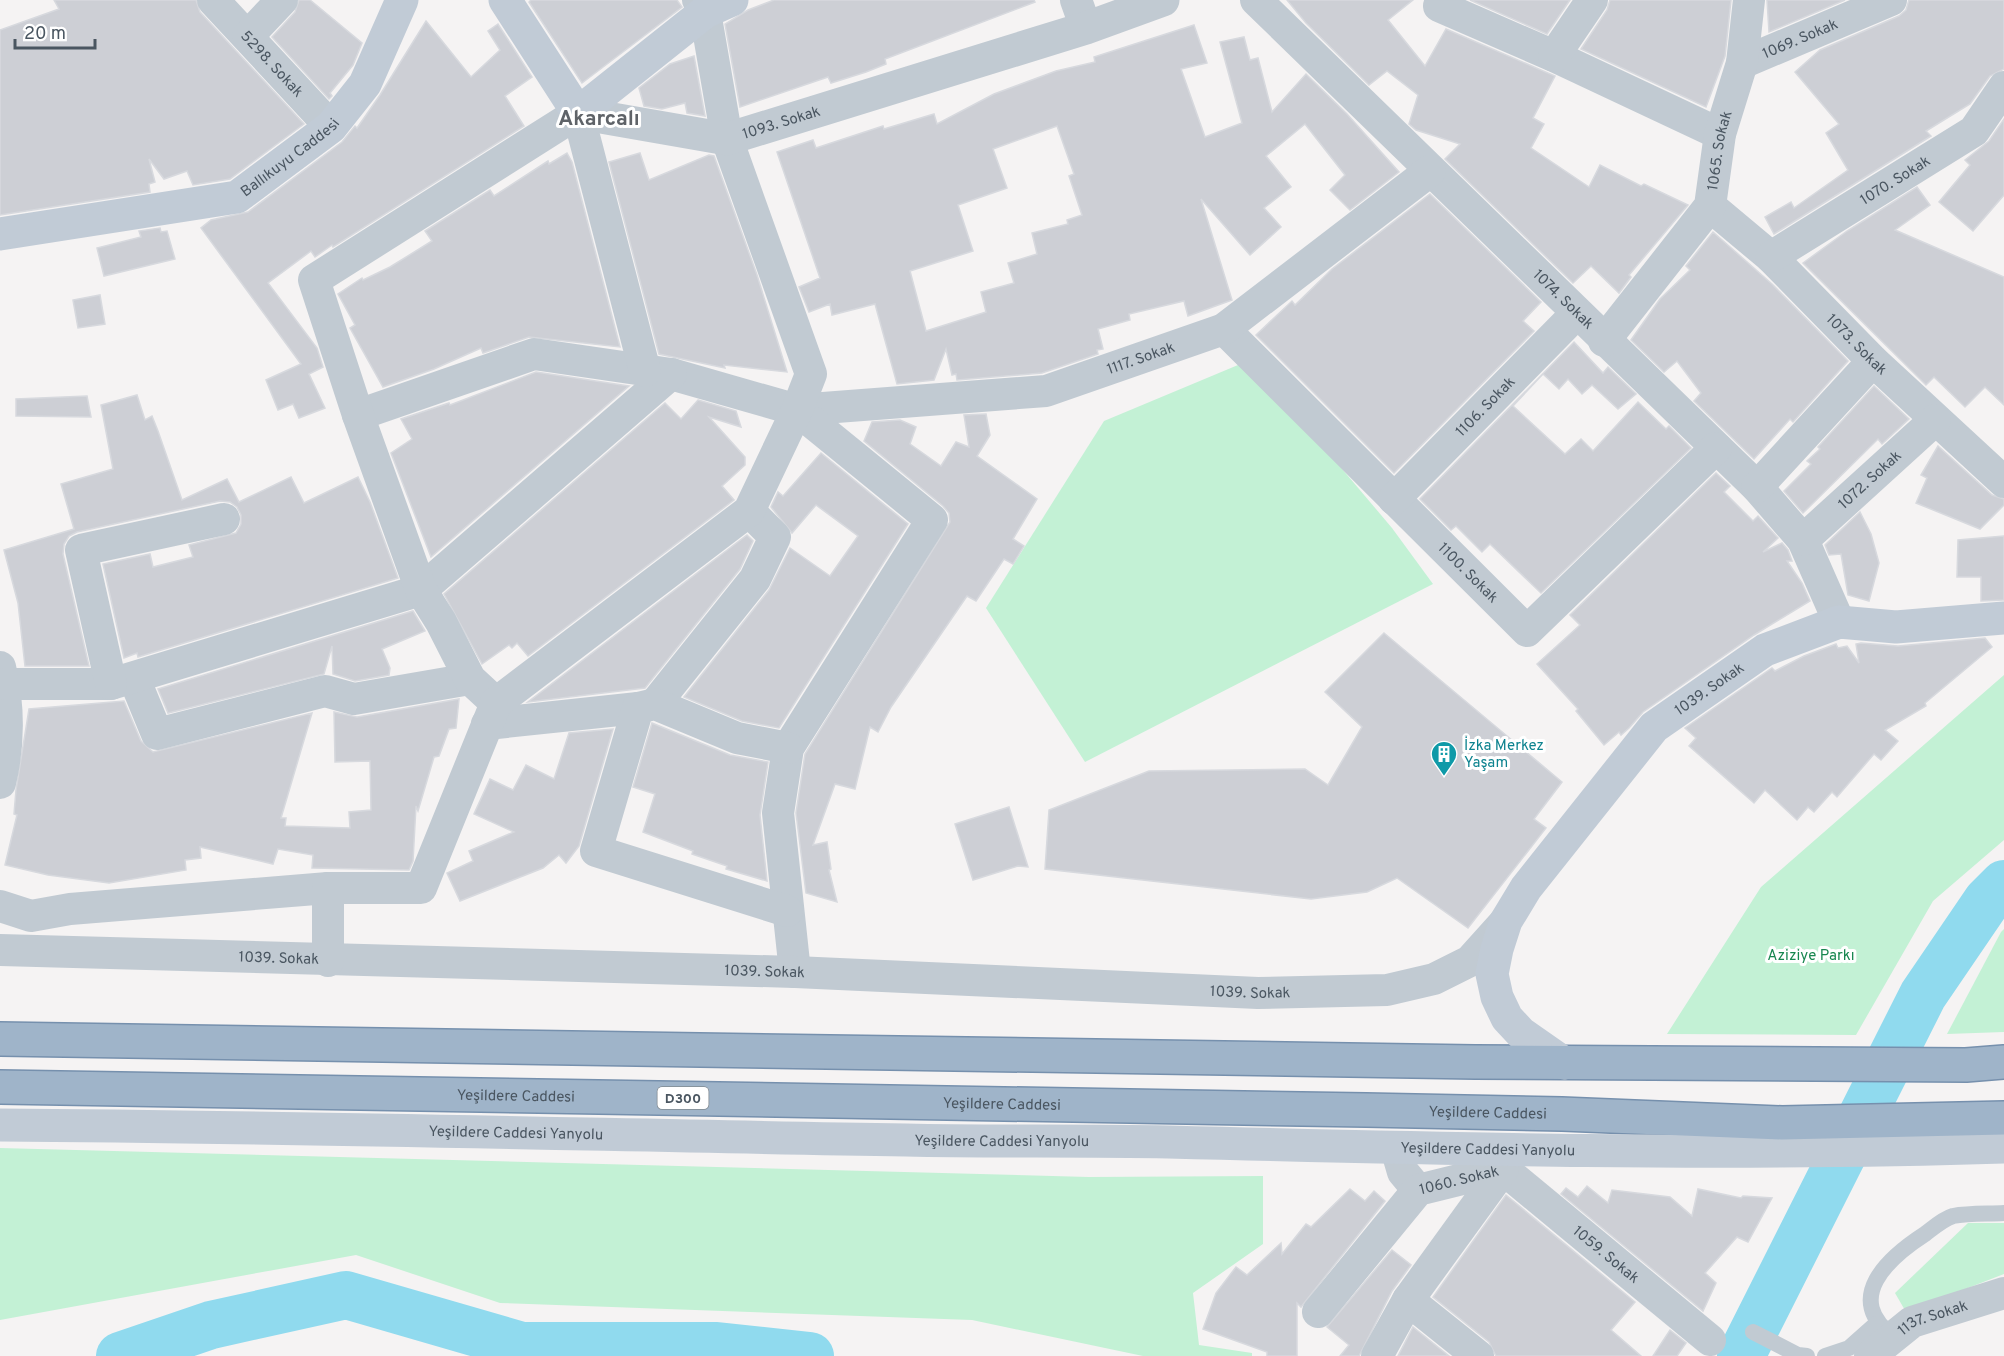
<svg xmlns="http://www.w3.org/2000/svg" width="2004" height="1356" font-family="Overpass,sans-serif">
<rect width="100%" height="100%" fill="#f5f3f3"/>
<g fill="#c3f1d5">
<path d="M1250,360L1392,528L1433,584L1085,762L986,608L1104,421Z"/>
<path d="M2004,675V840L1933,901L1856,1035L1667,1034L1761,887Z"/>
<path d="M2004,929V1032L1947,1034L2001,932Z"/>
<path d="M0,1148L1089,1177L1263,1176V1244L1193,1293L1199,1345L1252,1353V1356H1143L972,1320L500,1303L356,1255L0,1320Z"/>
<path d="M1968,1223H2004V1274L1906,1312L1895,1293Z"/>
</g>
<g fill="none" stroke-linecap="round" stroke-linejoin="round">
<g stroke="#90daee" stroke-width="48">
<path d="M120,1356L211,1325L346,1295L522,1346H717L810,1356"/>
<path d="M1741,1356L1923,995L1987,901L2004,884"/>
</g>
</g>
<g fill="#cdcfd5" stroke="#d7d9de" stroke-width="1.5" fill-rule="evenodd">
<path d="M54,0H196L200,12L304,124L230,179L193,185L187,171L164,179L149,159L155,182L149,184L150,192L0,215V30L59,9Z"/>
<path d="M299,0H310L362,43L353,65L330,93L332,96L329,99L272,37L295,12Z"/>
<path d="M531,0H677L682,7L582,83L529,2Z"/>
<path d="M774,0H1034L1035,2L885,59L886,64L866,72L831,83L828,77L740,107L725,24L748,10Z"/>
<path d="M1287,0H1413L1388,20L1425,66L1446,29L1555,76L1533,118L1544,124L1531,148L1589,187L1600,165L1641,186L1644,184L1688,205L1629,275L1631,277L1619,293L1591,266L1573,283L1445,159L1460,144L1416,130L1409,124L1418,95L1387,71L1369,85L1306,23Z"/>
<path d="M1470,0H1570L1547,34Z"/>
<path d="M1610,0H1731L1725,56L1706,107L1581,49L1607,10Z"/>
<path d="M1767,0H1845L1769,32Z"/>
<path d="M1909,0H2004V69L1990,76L1970,104L1926,131L1931,136L1774,234L1765,217L1791,202L1794,208L1848,170L1826,133L1839,124L1795,72L1820,50L1899,16L1906,10Z"/>
<path d="M426,21L471,77L500,50L488,31L498,24L532,77L505,96L524,126L333,247L332,245L315,257L311,251L268,283L317,348L323,367L309,374L325,408L299,418L293,404L278,410L266,380L301,364L201,228L211,220L248,212L342,142L355,126L357,128L380,95Z"/>
<path d="M1194,25L1207,63L1181,69L1205,137L1242,123L1220,42L1244,37L1250,60L1258,58L1272,112L1306,74L1347,114L1399,172L1350,210L1330,190L1345,175L1305,124L1266,156L1291,187L1264,208L1281,227L1250,255L1201,199L1232,300L1188,316L1184,301L1129,314L1130,320L1098,329L1103,349L1097,350L1098,354L1042,373L957,380L956,374L952,375L946,349L934,380L897,384L875,304L832,315L830,304L809,312L799,287L820,278L777,152L813,140L816,148L883,126L884,129L934,114L937,124L994,94L1056,71L1095,62L1094,57ZM1057,126L1074,174L1069,176L1082,215L1067,220L1068,224L1032,233L1037,254L1008,263L1014,283L981,292L986,312L926,331L910,271L973,251L958,205L1007,188L993,149Z"/>
<path d="M694,56L705,116L687,113L685,103L662,109L644,106L639,88L670,64Z"/>
<path d="M2004,119V195L1973,231L1939,202L1970,165L1965,160L1989,141Z"/>
<path d="M567,153L572,162L620,347L529,337L483,353L481,348L434,369L383,387L350,328L355,325L338,294L362,278L363,280L390,267L432,241L425,231L490,190L494,196L548,161L549,164Z"/>
<path d="M640,153L649,180L709,155L714,156L757,275L787,372L724,365L725,368L659,354L609,162Z"/>
<path d="M1917,187L1930,205L1895,230L2004,277V405L1985,387L1965,407L1934,377L1926,385L1803,263L1847,231Z"/>
<path d="M1430,194L1541,302L1523,321L1534,331L1394,473L1256,335L1292,301L1295,305L1332,269Z"/>
<path d="M160,228L161,232L167,231L175,259L104,276L97,248L141,237L139,231Z"/>
<path d="M1713,232L1772,284L1848,361L1793,422L1790,419L1754,459L1694,401L1701,393L1677,361L1664,372L1631,340L1660,299L1690,270L1686,266Z"/>
<path d="M100,295L105,324L78,328L73,300Z"/>
<path d="M1574,342L1603,373L1608,367L1636,394L1618,409L1592,385L1582,394L1568,379L1559,389L1543,374L1513,406L1565,454L1581,439L1593,451L1638,402L1666,429L1669,426L1691,448L1541,593L1490,544L1482,552L1456,526L1451,530L1420,499Z"/>
<path d="M536,372L629,386L431,557L391,453L412,439L401,419L449,403L450,405Z"/>
<path d="M1874,386L1909,419L1882,444L1878,439L1803,513L1784,491L1811,464L1807,461L1820,449L1818,447Z"/>
<path d="M137,395L145,420L152,416L158,431L182,500L227,479L239,502L291,477L304,503L358,477L370,502L398,578L138,657L137,653L124,658L103,564L150,554L153,567L193,557L189,545L236,533L241,524V515L237,507L230,502L220,501L77,532L69,536L64,544L63,554L89,666H25L18,603L4,550L74,529L61,484L113,469L101,405Z"/>
<path d="M87,396L91,417L16,416V399Z"/>
<path d="M698,400L736,411L741,427L709,417L745,457V465L722,486L734,500L528,656L517,643L512,648L509,645L482,664L444,594L665,403L681,419Z"/>
<path d="M986,414L990,435L977,456L1037,499L1013,539L1024,546L1013,564L1004,559L976,601L967,596L891,707L878,732L870,727L855,789L835,784L813,845L827,842L831,869L829,870L837,902L806,893L796,813L805,754L950,522L949,513L943,506L864,441L872,422L900,420L916,427L910,444L941,466L956,442L969,447L964,415Z"/>
<path d="M1938,446L1992,495L2004,499V505L1980,529L1916,503L1927,478L1921,475Z"/>
<path d="M821,453L908,524L779,728L742,721L684,697L769,590L790,548L830,576L858,536L816,505L792,533L771,507L778,492L783,496Z"/>
<path d="M1716,473L1730,486L1724,492L1753,521L1758,516L1778,538L1763,552L1782,543L1788,550L1792,561H1787L1802,583L1810,601L1754,635L1643,712L1629,728L1621,735L1619,732L1604,745L1576,711L1578,709L1537,664L1580,625L1570,615Z"/>
<path d="M1860,512L1871,534L1879,563L1869,601L1848,595L1841,554L1829,555L1825,545Z"/>
<path d="M747,535L753,541L740,569L645,688L528,702Z"/>
<path d="M2004,536V600L1981,601V577H1957L1958,540Z"/>
<path d="M413,611L425,631L382,649L390,668L389,675L355,681L333,674L332,646L324,674L168,713L158,689Z"/>
<path d="M1384,633L1562,782L1534,819L1546,828L1468,928L1397,878L1367,892L1311,899L1045,869L1049,810L1149,771L1305,769L1328,785L1362,727L1325,692Z"/>
<path d="M1985,638L1992,647L1925,703L1926,706L1885,730L1898,741L1881,760L1874,754L1837,797L1832,792L1814,812L1808,807L1797,820L1765,790L1754,803L1689,746L1696,738L1685,728L1772,668L1775,671L1804,656L1836,644L1838,648L1847,646L1859,663L1856,644L1861,643L1898,646Z"/>
<path d="M459,699L456,728L449,729L439,756L434,757L418,811L416,806L413,861L409,870L312,868L313,855L278,849L273,864L200,847L201,858L185,860L186,870L109,883L48,875L5,865L17,815L14,814L16,790L29,709L124,701L141,741L153,752L312,713L281,818H286L285,826L350,828L349,812L371,810L370,761L335,762L334,712L357,717Z"/>
<path d="M652,723L730,755L768,762L760,815L767,881L726,869L727,866L692,854L693,851L643,832L655,794L633,787Z"/>
<path d="M613,729L579,846L566,863L559,855L543,868L460,901L447,873L473,861L469,851L514,832L474,814L490,779L513,790L526,765L554,779L569,733Z"/>
<path d="M1009,807L1028,867L1018,866L973,880L955,824Z"/>
<path d="M1587,1186L1608,1203L1612,1190L1670,1197L1692,1216L1698,1189L1741,1198L1743,1196L1772,1198L1748,1242L1737,1237L1705,1273L1716,1283L1703,1311L1561,1194L1566,1188L1578,1197Z"/>
<path d="M1350,1189L1365,1201L1374,1191L1385,1201L1301,1307L1297,1303V1356H1267V1352L1203,1329L1216,1293L1236,1267L1247,1275L1281,1243L1282,1254L1306,1224L1311,1227Z"/>
<path d="M1506,1195L1635,1302L1611,1330L1641,1356H1496L1489,1342L1433,1297Z"/>
<path d="M1392,1250L1411,1265L1392,1291L1359,1356H1340L1349,1345L1327,1327Z"/>
<path d="M1413,1327L1449,1356H1398Z"/>
<path d="M1670,1330L1686,1343L1677,1356H1653Z"/>
</g>
<g fill="none" stroke-linecap="round" stroke-linejoin="round">
<g stroke="#7690ad" stroke-width="36">
<g id="trunk">
<path d="M0,1039L1475,1062L1966,1065L2004,1062"/>
<path id="s19" d="M0,1087L1366,1110L1562,1114L1782,1123L2004,1118"/>
</g>
</g>
<g stroke="#c1cad2" stroke-width="16">
<path d="M1753,1332L1798,1355L1807,1356"/>
<path d="M1894,1337C1842,1299 1888,1258 1925,1234C1933,1228 1943,1219 1953,1216C1969,1213 1988,1214 2004,1213"/>
<path d="M1825,1356L1849,1348L1876,1324"/>
</g>
<g stroke="#c1cad2" stroke-width="32">
<path id="s1" d="M213,0L331,127"/>
<path d="M1076,0L1086,28"/>
<path id="s2" d="M1256,0L1757,487L1803,540L1839,622"/>
<path d="M1444,0L1439,6L1554,56L1720,134"/>
<path d="M248,36L282,0"/>
<path d="M1554,56L1592,0"/>
<path id="s3" d="M1742,63L1891,0"/>
<path id="s4" d="M1710,206L1771,257L1873,361L2004,482"/>
<path id="s5" d="M1771,257L1974,131L2004,87"/>
<path id="s6" d="M1224,329L1527,631L1716,448"/>
<path id="s7" d="M1604,341L1710,206L1720,134L1742,63L1749,0"/>
<path id="s8" d="M797,410L1046,391L1224,329L1430,171"/>
<path d="M358,415L534,354L671,374L797,410L932,520L788,748L778,813L795,972"/>
<path d="M1757,487L1873,361"/>
<path id="s9" d="M1394,499L1576,314"/>
<path id="s10" d="M1803,540L1935,420"/>
<path d="M0,667C9,705 9,745 0,783"/>
<path d="M134,678L157,734L325,691L354,699L470,679"/>
<path d="M4,684H111L421,590L671,374"/>
<path d="M111,684L81,550L224,519"/>
<path d="M496,703L470,679L441,622L421,590L358,415L314,280L578,113L645,371"/>
<path d="M655,704L755,579L775,537L749,511"/>
<path d="M487,724L638,708"/>
<path d="M0,906L31,916L70,909L328,888"/>
<path d="M787,911L596,851L638,708L655,704L737,738L788,748"/>
<path id="s11" d="M0,950L795,972L1258,993L1387,990L1434,979L1470,961L1506,921"/>
<path d="M328,961V888H421L496,703L749,511L797,410L811,374L727,139L705,12L698,0"/>
<path d="M1396,1148L1403,1172L1418,1190"/>
<path id="s12" d="M1503,1169L1710,1340"/>
<path d="M1408,1300L1478,1356"/>
<path id="s13" d="M1318,1312L1418,1190L1503,1169"/>
<path d="M1377,1356L1408,1300L1503,1169"/>
<path id="s14" d="M1870,1356L1912,1322L2004,1293"/>
</g>
<path stroke="#c1cad2" stroke-width="33" id="s15" d="M578,113L727,139L1086,28L1163,0"/>
<g stroke="#c1cbd6" stroke-width="33">
<path d="M505,0L578,113L705,12L732,0"/>
<path id="s16" d="M0,234L237,197L331,127L365,84L402,0"/>
<path id="s17" d="M1564,1063L1521,1033L1507,1018L1497,997L1492,974L1497,949L1506,921L1526,888L1654,727L1765,650L1839,622L1896,627L2004,618"/>
<path id="s18" d="M0,1125C302,1127 604,1135 906,1140C994,1142 1081,1140 1168,1142C1446,1149 1726,1156 2004,1147"/>
</g>
<use href="#trunk" stroke="#9fb4c9" stroke-width="33"/>
</g>
<defs>
<g id="building-pin" transform="scale(1.35)"><path d="M0 17L-7.5 6A9.5 9.5 0 1 1 7.5 6Z" fill="#0f9aa8" stroke="#fff"/><path d="M-4-6H4V6H1V3H-1V6H-4ZM-2.5-4.3h1.7v1.8h-1.7ZM.8-4.3h1.7v1.8H.8ZM-2.5-1h1.7V.8h-1.7ZM.8-1h1.7V.8H.8Z" fill="#fff"/></g>
</defs>
<g fill-rule="evenodd">
<use href="#building-pin" x="1444" y="754"/>
</g>
<g text-anchor="middle" stroke-width="6" stroke-linejoin="round" paint-order="stroke">
<rect fill="#fff" stroke="#808990" stroke-width="1.5" x="657.5" y="1087" width="51" height="22" rx="4.5"/>
<g font-size="14" font-weight="bold" fill="#4a5661">
<text x="683" y="1103">D300</text>
</g>
<g font-size="15" fill="#4a5661" stroke="#fff">
<text dy="5" stroke="none"><textPath href="#s3" startOffset="63">1069. Sokak</textPath></text>
<text dy="5" stroke="none"><textPath href="#s1" startOffset="87">5298. Sokak</textPath></text>
<text dy="5" stroke="none"><textPath href="#s15" startOffset="208">1093. Sokak</textPath></text>
<text dy="5" stroke="none"><textPath href="#s7" startOffset="228">1065. Sokak</textPath></text>
<text dy="5" stroke="none"><textPath href="#s16" startOffset="306">Ballıkuyu Caddesi</textPath></text>
<text dy="5" stroke="none"><textPath href="#s5" startOffset="146">1070. Sokak</textPath></text>
<text dy="5" stroke="none"><textPath href="#s2" startOffset="429">1074. Sokak</textPath></text>
<text dy="5" stroke="none"><textPath href="#s4" startOffset="202">1073. Sokak</textPath></text>
<text dy="5" stroke="none"><textPath href="#s8" startOffset="350">1117. Sokak</textPath></text>
<text dy="5" stroke="none"><textPath href="#s9" startOffset="130">1106. Sokak</textPath></text>
<text dy="5" stroke="none"><textPath href="#s10" startOffset="90">1072. Sokak</textPath></text>
<text dy="5" stroke="none"><textPath href="#s6" startOffset="345">1100. Sokak</textPath></text>
<text dy="5" stroke="none"><textPath href="#s17" startOffset="486">1039. Sokak</textPath></text>
<text dy="5" stroke="none"><textPath href="#s11" startOffset="279">1039. Sokak</textPath></text>
<text dy="5" stroke="none"><textPath href="#s11" startOffset="765">1039. Sokak</textPath></text>
<text dy="5" stroke="none"><textPath href="#s11" startOffset="1251">1039. Sokak</textPath></text>
<text dy="5" stroke="none"><textPath href="#s19" startOffset="516">Yeşildere Caddesi</textPath></text>
<text dy="5" stroke="none"><textPath href="#s19" startOffset="1002">Yeşildere Caddesi</textPath></text>
<text dy="5" stroke="none"><textPath href="#s19" startOffset="1488">Yeşildere Caddesi</textPath></text>
<text dy="5" stroke="none"><textPath href="#s18" startOffset="516">Yeşildere Caddesi Yanyolu</textPath></text>
<text dy="5" stroke="none"><textPath href="#s18" startOffset="1002">Yeşildere Caddesi Yanyolu</textPath></text>
<text dy="5" stroke="none"><textPath href="#s18" startOffset="1488">Yeşildere Caddesi Yanyolu</textPath></text>
<text dy="5" stroke="none"><textPath href="#s13" startOffset="200">1060. Sokak</textPath></text>
<text dy="5" stroke="none"><textPath href="#s12" startOffset="134">1059. Sokak</textPath></text>
<text dy="5" stroke="none"><textPath href="#s14" startOffset="75">1137. Sokak</textPath></text>
</g>
<g font-size="15" fill="#0d838f" stroke="#fff" text-anchor="start">
<text x="1464" y="750">İzka Merkez<tspan x="1464" dy="17">Yaşam</tspan></text>
</g>
<g font-size="15" fill="#17864f" stroke="#fff">
<text x="1811" y="960">Aziziye Parkı</text>
</g>
<g font-size="21" font-weight="bold" fill="#5f6368" stroke="#fff">
<text x="599" y="125">Akarcalı</text>
</g>
</g>
<path d="M15 39v9h80v-9" fill="none" stroke="#4a5661" stroke-width="3"/>
<text x="24" y="39" font-size="18" fill="#4a5661" stroke="#ffffff" stroke-width="4.5" paint-order="stroke">20 m</text>
</svg>
